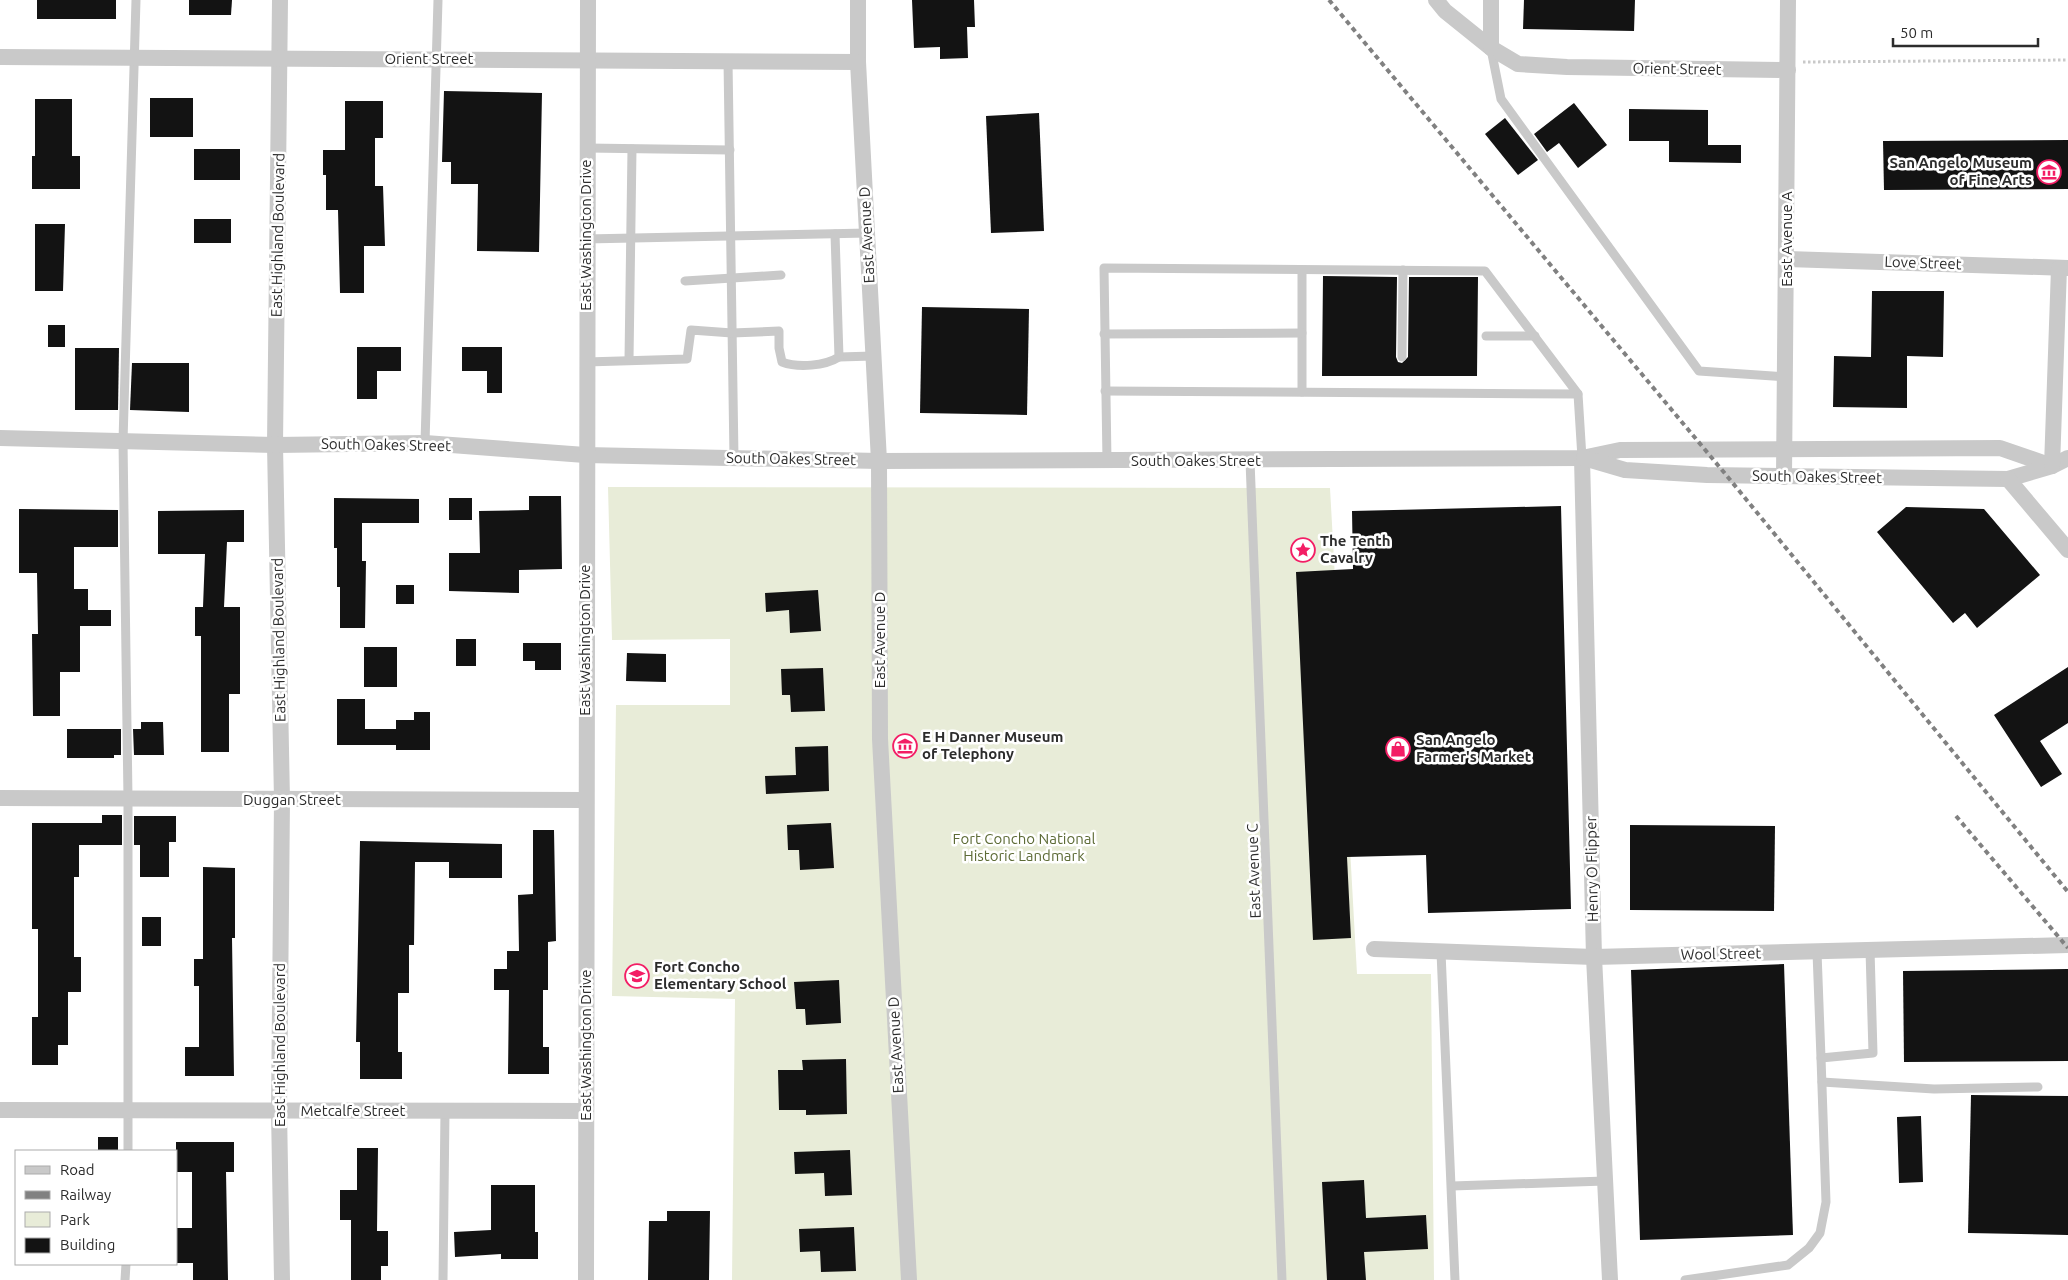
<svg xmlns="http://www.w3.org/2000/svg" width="2068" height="1280" font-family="Ubuntu,sans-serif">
<rect width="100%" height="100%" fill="#fff"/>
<path fill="#e8ecd8" d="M608,487L1330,488L1357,974H1431L1434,1280H732L735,999L612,996L616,705H730V639L612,640Z"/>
<g fill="#131313">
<rect x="37" y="0" width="79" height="19"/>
<path d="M189,0H232L231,15H189Z"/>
<path d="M912,0H974L975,27H967L968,58L940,59V47L914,48Z"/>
<path d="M1524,0H1635L1634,31L1523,29Z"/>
<path d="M444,91L542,93L539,252L477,251L478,184H451V162H442Z"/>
<rect x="150" y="98" width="43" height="39"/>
<path d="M35,99H72V156H80V189H32V156H35Z"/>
<path d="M345,101H383V138H375V186H383L385,246H364V293H340L338,210H326V175H323V150H345Z"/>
<path d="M1574,103L1607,145L1578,168L1559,143L1547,152L1534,134Z"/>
<path d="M1629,109L1708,110V145H1741V163L1669,162V141H1629Z"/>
<path d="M1039,113L1044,231L991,233L986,116Z"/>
<path d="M1505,118L1538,160L1518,175L1485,134Z"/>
<path d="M2068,140V189L1884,190L1883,141Z"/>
<rect x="194" y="149" width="46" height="31"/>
<rect x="194" y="219" width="37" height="24"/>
<path d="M35,224H65L63,291H35Z"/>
<path d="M1323,276L1397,277L1396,357L1398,362L1402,363L1408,357L1409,277H1478L1477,376H1322Z"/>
<path d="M1872,291H1944L1943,357L1907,356V408L1833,407L1834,356L1871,357Z"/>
<path d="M922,307L1029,309L1027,415L920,413Z"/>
<rect x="48" y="325" width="17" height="22"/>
<path d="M357,347H401V371H377V399H357Z"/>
<path d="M462,347H502V393H487V371H462Z"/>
<path d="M75,348H119L118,410H75Z"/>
<path d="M132,363H189V412L130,410Z"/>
<path d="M529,496H561L562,569L519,570V593L449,591V553H480L479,511L529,510Z"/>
<path d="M334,498L419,499V523H362V561H366L365,628H340V587H337V548H334Z"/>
<rect x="449" y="498" width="23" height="22"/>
<path d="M1561,506L1571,909L1428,913L1426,855L1347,857L1351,938L1313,940L1296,572L1353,569L1352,511Z"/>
<path d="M1906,507L1984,509L2040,575L1977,628L1965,613L1953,623L1877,532Z"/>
<path d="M19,509L118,510V547H74V589H88V610H111V626H80V672H60V716H33L32,634H38L37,573H19Z"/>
<path d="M244,510V542H227L224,607H240V694H229V752H201V636H195V607H203L205,554H158V511Z"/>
<rect x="396" y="585" width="18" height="19"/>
<path d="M818,590L821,631L790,633L789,610L766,612L765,593Z"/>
<rect x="456" y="639" width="20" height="27"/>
<path d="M523,643H561V670H535V661H523Z"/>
<rect x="364" y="647" width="33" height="40"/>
<path d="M627,653L666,654V682L626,681Z"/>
<path d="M2068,667V723L2040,741L2062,774L2041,787L1994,715Z"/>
<path d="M823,668L825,711L791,712L790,695H782L781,669Z"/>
<path d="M337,699H365V729H396V720H414V712H430V750H396V745H337Z"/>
<path d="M141,722H163L164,755H134L133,729H141Z"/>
<path d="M67,729H121V755H114V758H67Z"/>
<path d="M828,746L829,791L766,794L765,776L796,775L795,747Z"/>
<path d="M102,815H122V845H79V877H74V957H81V992H68V1045H58V1065H32V1017H38V929H32V823H102Z"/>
<path d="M134,816H176V842H169V877H140V845H134Z"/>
<path d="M831,823L834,868L800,870L799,850H788L787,825Z"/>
<path d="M1630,825L1775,826L1774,911L1630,910Z"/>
<path d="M533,830H554L556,941L548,942V990H543V1047H549V1074H508L509,990H494V969H507V951H519L518,895L533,894Z"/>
<path d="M360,841L502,844V878H449V862H415L414,945H409V993H398V1052H402V1079H360V1042H356Z"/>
<path d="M203,867L235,868V938H232L234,1076H185V1047H199V986H194V959H203Z"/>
<rect x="142" y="917" width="19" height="29"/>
<path d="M1784,964L1793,1235L1640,1240L1631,970Z"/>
<path d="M2068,969V1061L1904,1062L1903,971Z"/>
<path d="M839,980L841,1023L806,1025L805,1009H796L794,982Z"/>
<path d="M846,1059L847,1114L806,1115V1110H779L778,1070H803L802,1060Z"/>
<path d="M1971,1095L2068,1096V1235L1968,1233Z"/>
<path d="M1921,1116L1923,1182L1899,1183L1897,1117Z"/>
<rect x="98" y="1137" width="20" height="14"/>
<path d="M176,1142H234V1172H226L228,1280H193V1263H176V1228H192V1172H176Z"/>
<path d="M357,1148H378L377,1231H388V1266H381V1280H351V1220H340V1190H357Z"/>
<path d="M850,1150L852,1195L825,1196L824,1173L795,1174L794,1152Z"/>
<path d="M1364,1180L1366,1218L1426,1215L1428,1249L1364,1252L1366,1280H1327L1322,1182Z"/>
<path d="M491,1185H535V1232H538V1259H501V1254L455,1257L454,1232L491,1230Z"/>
<path d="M667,1211H710L709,1280H648L649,1221H667Z"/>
<path d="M854,1227L856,1271L821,1272L820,1251L800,1252L799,1229Z"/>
</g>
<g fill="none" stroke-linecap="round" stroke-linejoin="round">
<path stroke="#c9c9c9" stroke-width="3" stroke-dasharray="2.5 2.5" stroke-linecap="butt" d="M1803,62L2068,60"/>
<g stroke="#c9c9c9" stroke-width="9">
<path d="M1491,49L1501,99L1699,371L1786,377"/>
<path d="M728,61L734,458"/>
<path d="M587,148L730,150"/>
<path d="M586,239L867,233"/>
<path d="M1302,270V392"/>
<path d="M685,281L781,275"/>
<path d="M1104,334L1302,333"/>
<path d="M1486,336H1535"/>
<path d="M839,357L873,356"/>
<path d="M1402,357L1403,270"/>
<path d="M629,360L632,149"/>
<path d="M586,362L687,359L691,330L732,333L779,331V348L782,362C798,368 825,366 839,357L835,234"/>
<path d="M1105,391L1578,394"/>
<path d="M425,443L438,0"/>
<path d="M1107,461L1104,268L1485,271L1578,394L1582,458"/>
<path d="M1250,461L1282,1280"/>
<path d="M1441,952L1455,1280"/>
<path d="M1817,952L1821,1058L1873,1053L1870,950"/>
<path d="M1822,1082L1934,1089L2038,1087"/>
<path d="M128,1151V799L123,441L136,0"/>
<path d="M1452,1186L1605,1181"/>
<path d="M125,1280L126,1264"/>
<path d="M443,1280L445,1111"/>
<path d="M1685,1280L1788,1265L1809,1248L1820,1233L1826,1202L1821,1058"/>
</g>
<g stroke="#c9c9c9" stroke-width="16">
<path d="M280,0L275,445L282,800L279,1111L282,1280"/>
<path d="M858,0V62L879,461L880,739L909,1280"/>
<path d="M1436,0L1445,11L1491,48L1518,64L1567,67L1788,70"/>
<path d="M1491,0V48"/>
<path d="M0,57L858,62"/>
<path d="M1787,259L2068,268"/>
<path d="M0,438L275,445L425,443L585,455L879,461L1582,458L1620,450L2000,448L2052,466"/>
<path d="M1582,458L1594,957L1610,1280"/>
<path d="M1584,458L1625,470L1707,475L2008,479L2052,466L2068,458"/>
<path d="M2052,466L2059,268"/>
<path d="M1784,477L1788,0"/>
<path d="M2008,479L2068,550"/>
<path d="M0,798L585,800"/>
<path d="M1374,949L1594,957L2068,945"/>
<path d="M0,1110L586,1111"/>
<path d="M586,1280L588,0"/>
</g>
<g stroke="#818181" stroke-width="4" stroke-dasharray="5 4" stroke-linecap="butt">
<path d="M1329,0L1727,476L2068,892"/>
<path d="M1956,816L2068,948"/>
</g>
</g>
<defs>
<g id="museum-ring" transform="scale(1.25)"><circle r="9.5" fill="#fff" stroke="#f31e65" stroke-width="1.5"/><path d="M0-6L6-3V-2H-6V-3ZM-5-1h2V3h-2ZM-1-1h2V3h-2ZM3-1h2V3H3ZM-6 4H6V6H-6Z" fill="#f31e65"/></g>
<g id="sight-ring" transform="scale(1.25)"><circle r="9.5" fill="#fff" stroke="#f31e65" stroke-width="1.5"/><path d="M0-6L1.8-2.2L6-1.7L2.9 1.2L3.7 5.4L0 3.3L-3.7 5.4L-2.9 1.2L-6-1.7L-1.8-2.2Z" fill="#f31e65"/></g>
<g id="shop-ring" transform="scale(1.25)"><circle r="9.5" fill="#fff" stroke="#f31e65" stroke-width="1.5"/><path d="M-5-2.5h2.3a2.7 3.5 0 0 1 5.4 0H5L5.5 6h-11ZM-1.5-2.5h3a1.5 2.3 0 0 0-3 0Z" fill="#f31e65"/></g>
<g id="school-ring" transform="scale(1.25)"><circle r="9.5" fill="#fff" stroke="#f31e65" stroke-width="1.5"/><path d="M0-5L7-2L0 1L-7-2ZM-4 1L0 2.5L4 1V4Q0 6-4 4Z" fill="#f31e65"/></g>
</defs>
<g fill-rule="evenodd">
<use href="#museum-ring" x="2049" y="172"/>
<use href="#sight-ring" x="1303" y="550"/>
<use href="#museum-ring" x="905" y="746"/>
<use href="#shop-ring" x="1398" y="749"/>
<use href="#school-ring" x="637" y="976"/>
</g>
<g text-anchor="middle" stroke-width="5" stroke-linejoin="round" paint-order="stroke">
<g font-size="15" fill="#2c2c2c" stroke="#fff">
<text x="429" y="64">Orient Street</text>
<text transform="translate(1677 69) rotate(1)" y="5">Orient Street</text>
<text transform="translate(278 235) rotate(-89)" y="5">East Highland Boulevard</text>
<text transform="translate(586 235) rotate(-90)" y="5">East Washington Drive</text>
<text transform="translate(867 235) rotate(-93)" y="5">East Avenue D</text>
<text transform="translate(1787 239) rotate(-90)" y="5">East Avenue A</text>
<text transform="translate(1923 263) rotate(2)" y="5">Love Street</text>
<text transform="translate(386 445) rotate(1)" y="5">South Oakes Street</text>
<text transform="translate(791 459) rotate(1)" y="5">South Oakes Street</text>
<text x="1196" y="466">South Oakes Street</text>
<text transform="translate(1817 477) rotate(1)" y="5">South Oakes Street</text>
<text transform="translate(279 640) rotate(-91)" y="5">East Highland Boulevard</text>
<text transform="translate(585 640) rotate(-90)" y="5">East Washington Drive</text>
<text transform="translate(880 640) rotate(-90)" y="5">East Avenue D</text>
<text x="292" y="805">Duggan Street</text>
<text transform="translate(1592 869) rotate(-91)" y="5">Henry O Flipper</text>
<text transform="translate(1254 871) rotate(-92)" y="5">East Avenue C</text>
<text transform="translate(1721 954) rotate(-1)" y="5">Wool Street</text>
<text transform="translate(280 1045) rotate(-90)" y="5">East Highland Boulevard</text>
<text transform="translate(586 1045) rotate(-90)" y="5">East Washington Drive</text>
<text transform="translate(896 1045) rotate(-93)" y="5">East Avenue D</text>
<text x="353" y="1116">Metcalfe Street</text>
</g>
<g font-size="15" font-weight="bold" fill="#2c2c2c" stroke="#fff" text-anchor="start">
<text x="2032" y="168" text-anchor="end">San Angelo Museum<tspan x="2032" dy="17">of Fine Arts</tspan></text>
<text x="1320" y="546">The Tenth<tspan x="1320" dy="17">Cavalry</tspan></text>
<text x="922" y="742">E H Danner Museum<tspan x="922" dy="17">of Telephony</tspan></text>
<text x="1416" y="745">San Angelo<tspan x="1416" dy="17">Farmer's Market</tspan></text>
<text x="654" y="972">Fort Concho<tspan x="654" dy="17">Elementary School</tspan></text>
</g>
<g font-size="15" fill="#5d6b36" stroke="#fff">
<text x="1024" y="844">Fort Concho National<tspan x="1024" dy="17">Historic Landmark</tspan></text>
</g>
</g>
<rect x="15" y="1150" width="162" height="115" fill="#ffffff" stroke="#ababab"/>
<rect x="25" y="1166" width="25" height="8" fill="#c9c9c9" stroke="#ababab"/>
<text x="60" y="1175" font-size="15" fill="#2c2c2c">Road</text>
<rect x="25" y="1191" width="25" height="8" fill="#818181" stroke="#ababab"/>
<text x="60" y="1200" font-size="15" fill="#2c2c2c">Railway</text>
<rect x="25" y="1212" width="25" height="15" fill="#e8ecd8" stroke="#ababab"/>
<text x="60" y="1225" font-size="15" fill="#2c2c2c">Park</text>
<rect x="25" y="1238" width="25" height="15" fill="#131313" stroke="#ababab"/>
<text x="60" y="1250" font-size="15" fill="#2c2c2c">Building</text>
<path d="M1893 38v8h145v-8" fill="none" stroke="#2c2c2c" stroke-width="2.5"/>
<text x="1900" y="38" font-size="15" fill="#2c2c2c" stroke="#ffffff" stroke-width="4" paint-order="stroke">50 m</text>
</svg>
